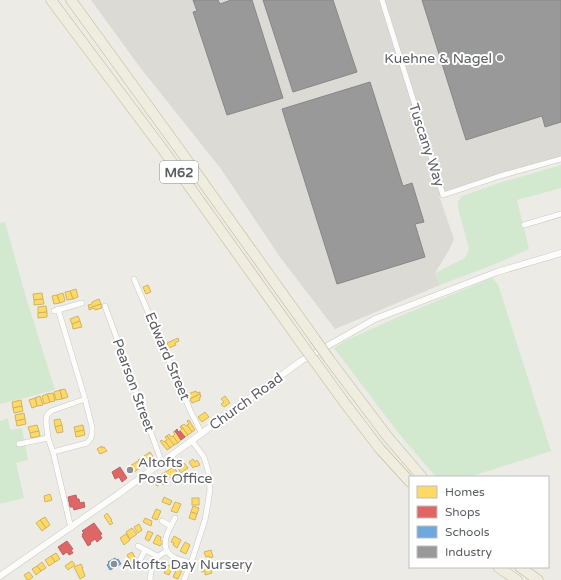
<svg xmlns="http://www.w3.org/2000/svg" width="561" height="580" font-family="'Varela Round',sans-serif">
<rect width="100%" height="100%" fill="#ecebe5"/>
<path fill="#dbdad5" d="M91,0H561V159L439,196L454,239L449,250L435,273L440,285L335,329L280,257L221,169L139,66Z"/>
<g fill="#d2e9d0">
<path d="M561,165V188L517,200L529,249L498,263L440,285L435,273L465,258L469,249L458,208V202L462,196L499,183Z"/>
<path d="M5,222L25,294L55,390L0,404V223Z"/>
<path d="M492,278L498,284L551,451L469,477H436L400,435L334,348L345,341L398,317Z"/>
<path d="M8,418L10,430L22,428L28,460L16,463L24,498L0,504V421Z"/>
</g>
<g fill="#ffd966" stroke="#ceb465">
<path d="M148,285L151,292L146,294L143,287Z"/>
<path d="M76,289L78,297L73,299L70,291Z"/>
<path d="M70,291L73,299L67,300L65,292Z"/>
<path d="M42,293L43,299L34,300L33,294Z"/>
<path d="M63,293L65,301L60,303L57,295Z"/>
<path d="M57,295L60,303L54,304L52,296Z"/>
<path d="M43,299L44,304L34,305V300Z"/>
<path d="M99,299L101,304L89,308L88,305L92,304V302Z"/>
<path d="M101,304L102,308L95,310L94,308L89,310V308Z"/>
<path d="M46,306L47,312L38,313V307Z"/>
<path d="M47,312V317L38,318V313Z"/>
<path d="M78,316L80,321L72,324L70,319Z"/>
<path d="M80,321L82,327L73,329L72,324Z"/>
<path d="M178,338L179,341L175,343L176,345L169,348L167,343Z"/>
<path d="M65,389L68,397L62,399L60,390Z"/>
<path d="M60,390L62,399L56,400L54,392Z"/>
<path d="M196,391L197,393L200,392V394L190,399L188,394Z"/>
<path d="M53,393L55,401L50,402L47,394Z"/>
<path d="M47,394L50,402L44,404L42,396Z"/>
<path d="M200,394L201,397L199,398L200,400L192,403L190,399Z"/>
<path d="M40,396L43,405L37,406L35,398Z"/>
<path d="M225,396L230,403L224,407L221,404L224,402L221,399Z"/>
<path d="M35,398L37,406L32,408L29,400Z"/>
<path d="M21,400L22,406L13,408L12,402Z"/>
<path d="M22,406L23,411L14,413L13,408Z"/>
<path d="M205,412L209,417L202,422L198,417Z"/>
<path d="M24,413L25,419L16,421L15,415Z"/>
<path d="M25,419L26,424L17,426L16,421Z"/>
<path d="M60,419L62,425L55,427L54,420Z"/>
<path d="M189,420L195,430L192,432L187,425L189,424L187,421Z"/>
<path d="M184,424L186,426L187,425L192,432L188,435L181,426Z"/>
<path d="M37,425L39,431L30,433L28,427Z"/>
<path d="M62,425L63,432L57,433L55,427Z"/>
<path d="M83,425L84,430L75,432L74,427Z"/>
<path d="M181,426L188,435L185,437L180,431L182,429L180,427Z"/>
<path d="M84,430L85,435L76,437L75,432Z"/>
<path d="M39,431L40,436L31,438L30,433Z"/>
<path d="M175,431L181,440L178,443L173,436L175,434L173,432Z"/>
<path d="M169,434L171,437L173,436L178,443L174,445L167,436Z"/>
<path d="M167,436L174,445L170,448L165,441L167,440L165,437Z"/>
<path d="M162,440L164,442L165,441L170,448L167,450L160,441Z"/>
<path d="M102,446V448L104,447L107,451L100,454L97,449Z"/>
<path d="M150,452L154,458L143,466L138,460Z"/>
<path d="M193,459L195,462L197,460L200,465L195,467V466L193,468L189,462Z"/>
<path d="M138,461L140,468L134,472L130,466Z"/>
<path d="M184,463L188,468L181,473L178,468Z"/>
<path d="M174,467L177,472L173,475L174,477L171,479L170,477L166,479L162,474Z"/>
<path d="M162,474L167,483L163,485L158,477Z"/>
<path d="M158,477L162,483L157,486L153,480Z"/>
<path d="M50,494L52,500L45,502L44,496Z"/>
<path d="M164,497L172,501L170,505L162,502Z"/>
<rect x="192" y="498" width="7" height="7"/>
<path d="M175,502L181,504L177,513L171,511Z"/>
<path d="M193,506L199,508L197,514L191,512Z"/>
<path d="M156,509L161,511L157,520L152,518Z"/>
<path d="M191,512L197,514L195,520L189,518Z"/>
<path d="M107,513L112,520L111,521L113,523L110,525L104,516Z"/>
<path d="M45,517L50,525L46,528L40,520Z"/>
<path d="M145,518L152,521L151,526L143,522Z"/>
<path d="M40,520L46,528L42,531L36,523Z"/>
<path d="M139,524L142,530L138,533L134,527Z"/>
<path d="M132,528L137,534L130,539L126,532Z"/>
<path d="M148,531L153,533L149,541L145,539Z"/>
<path d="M126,534L130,540L124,545L120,538Z"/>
<path d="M157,535L161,537L160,540L163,542L160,546L153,543Z"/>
<path d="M174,536L181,540L177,548L173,545L174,543L171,542Z"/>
<path d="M185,542L190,545L186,554L180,551Z"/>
<path d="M211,550L213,557L210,558L209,556L206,557L204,552Z"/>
<path d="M132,552L136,559L131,562L127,555Z"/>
<path d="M56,553L60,559L55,562L51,556Z"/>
<path d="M51,556L55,562L49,566L45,560Z"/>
<path d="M72,561L75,565L68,570L65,566Z"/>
<path d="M162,561L167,562L163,570L159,569Z"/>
<path d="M42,562L46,568L41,571L37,566Z"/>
<path d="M81,564L83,568H82L85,576L80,579L74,567Z"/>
<path d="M168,565L173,567L169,575L164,573Z"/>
<path d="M37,566L41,571L36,575L32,569Z"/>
<path d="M210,566L212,573L205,575V571L202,572L201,568Z"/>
<path d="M177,568L182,570L178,579L173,577Z"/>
<path d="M29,572L33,577L29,580H27L24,575Z"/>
</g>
<g fill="#e06666" stroke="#b86465">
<path d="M177,429L178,432L180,431L185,437L181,440L175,431Z"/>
<path d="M120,467L127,478L122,482L119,477L115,479L112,472Z"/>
<path d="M76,495L77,499H79L80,503L84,502L85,507L74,510L73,507H70L68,497Z"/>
<path d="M94,523L102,534L100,535L102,538L97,542L95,539L90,543L91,544L88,546L82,536H83L82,534L84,533L82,531Z"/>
<path d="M67,541L73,549L71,550L73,553L69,555L67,552L63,555L58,547Z"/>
</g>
<path fill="#6fa8dc" stroke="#6992b8" d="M115,558L116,560L118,559L121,564L110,570L107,565L109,563L108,562Z"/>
<g fill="#999" stroke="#868789">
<path d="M193,0H218L220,4L231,0H252L283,98L227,115L193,12L197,11Z"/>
<path d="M263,0H333L357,72L293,92Z"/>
<path d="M422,0H561V122L545,127L542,116L466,140Z"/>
<path d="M370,82L403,186L412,183L424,222L415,224L425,257L337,284L282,109Z"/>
</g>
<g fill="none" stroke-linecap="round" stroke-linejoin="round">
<g stroke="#c8c9c7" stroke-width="6">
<g id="minor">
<path d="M382,0L443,195L500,176L561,159"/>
<path d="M524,225L561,214"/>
<path d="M134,279L190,410L202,434"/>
<path d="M105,306L162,463"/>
<path d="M54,311L82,303"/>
<path d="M19,444L48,438"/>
<path d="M53,452L87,443L91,438L92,433V427L85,399L58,309"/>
<path d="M175,518C169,529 158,547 172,556C178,560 185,561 191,563"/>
<path d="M162,521L171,526"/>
<path d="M71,528L53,452L48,438L46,421L47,415L51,411L85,399"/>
<path d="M138,546L157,556"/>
<path d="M140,560L145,550"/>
<path d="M150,580C152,563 151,559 167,551"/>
<path d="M184,580L191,563L205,520L208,503L210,489L209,474L204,457L192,441"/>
</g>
</g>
<g stroke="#c8c9c7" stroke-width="7">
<path id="tertiary" d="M0,576L117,495L301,361L375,319L497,272L561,253"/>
</g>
<g stroke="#c4b792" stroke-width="11">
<g id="motorway">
<path d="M51,0L164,151L304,347"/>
<path d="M71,0L177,146L315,339"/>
<path d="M329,359L387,436L422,477"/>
<path d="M318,366L344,402L380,449L410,482"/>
<path d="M498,567L517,580"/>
<path d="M520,567L538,580"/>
</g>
</g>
<use href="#minor" stroke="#fcfcfb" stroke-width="5"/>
<use href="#tertiary" stroke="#fcfcfb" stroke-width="6"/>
<use href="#motorway" stroke="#efece0" stroke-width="10"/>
<g stroke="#c4b792" stroke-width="11" stroke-linecap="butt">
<g id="motorway-bridge">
<path d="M315,339L329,359"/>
<path d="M304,347L318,366"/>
</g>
</g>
<use href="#motorway-bridge" stroke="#efece0" stroke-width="10"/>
</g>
<g fill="#8e8f91" stroke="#fff" stroke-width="1.5">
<circle cx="500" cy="58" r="4"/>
<circle cx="130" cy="470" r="4"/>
<circle cx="114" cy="564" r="4"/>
</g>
<g text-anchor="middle" stroke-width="4" stroke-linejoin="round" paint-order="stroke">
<rect fill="#fff" stroke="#8c8e92" stroke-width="1" x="160" y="161" width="38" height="22" rx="3"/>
<g font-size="13" font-weight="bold" fill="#5b5e64">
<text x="179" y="177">M62</text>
</g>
<g font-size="14" fill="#5b5e64" stroke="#fff" text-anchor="start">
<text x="492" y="63" text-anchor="end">Kuehne &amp; Nagel</text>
<text x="138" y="467">Altofts<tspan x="138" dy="16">Post Office</tspan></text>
<text x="122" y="569">Altofts Day Nursery</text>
</g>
<g font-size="14" fill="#5b5e64" stroke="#fff">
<text transform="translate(427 145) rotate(72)" y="5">Tuscany Way</text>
<text transform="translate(168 356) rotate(67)" y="5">Edward Street</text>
<text transform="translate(134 385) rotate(70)" y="5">Pearson Street</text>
<text transform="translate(246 401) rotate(-36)" y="5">Church Road</text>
</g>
</g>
<rect x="409" y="476" width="140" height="92" fill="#ffffff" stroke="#bdbfc1"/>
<rect x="417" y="486" width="20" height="12" fill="#ffd966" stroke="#bdbfc1"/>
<text x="445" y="496" font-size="12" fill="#5b5e64">Homes</text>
<rect x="417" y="506" width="20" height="12" fill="#e06666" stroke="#bdbfc1"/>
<text x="445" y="516" font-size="12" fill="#5b5e64">Shops</text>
<rect x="417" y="526" width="20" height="12" fill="#6fa8dc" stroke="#bdbfc1"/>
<text x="445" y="536" font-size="12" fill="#5b5e64">Schools</text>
<rect x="417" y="546" width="20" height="12" fill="#999999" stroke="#bdbfc1"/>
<text x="445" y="556" font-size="12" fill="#5b5e64">Industry</text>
</svg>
